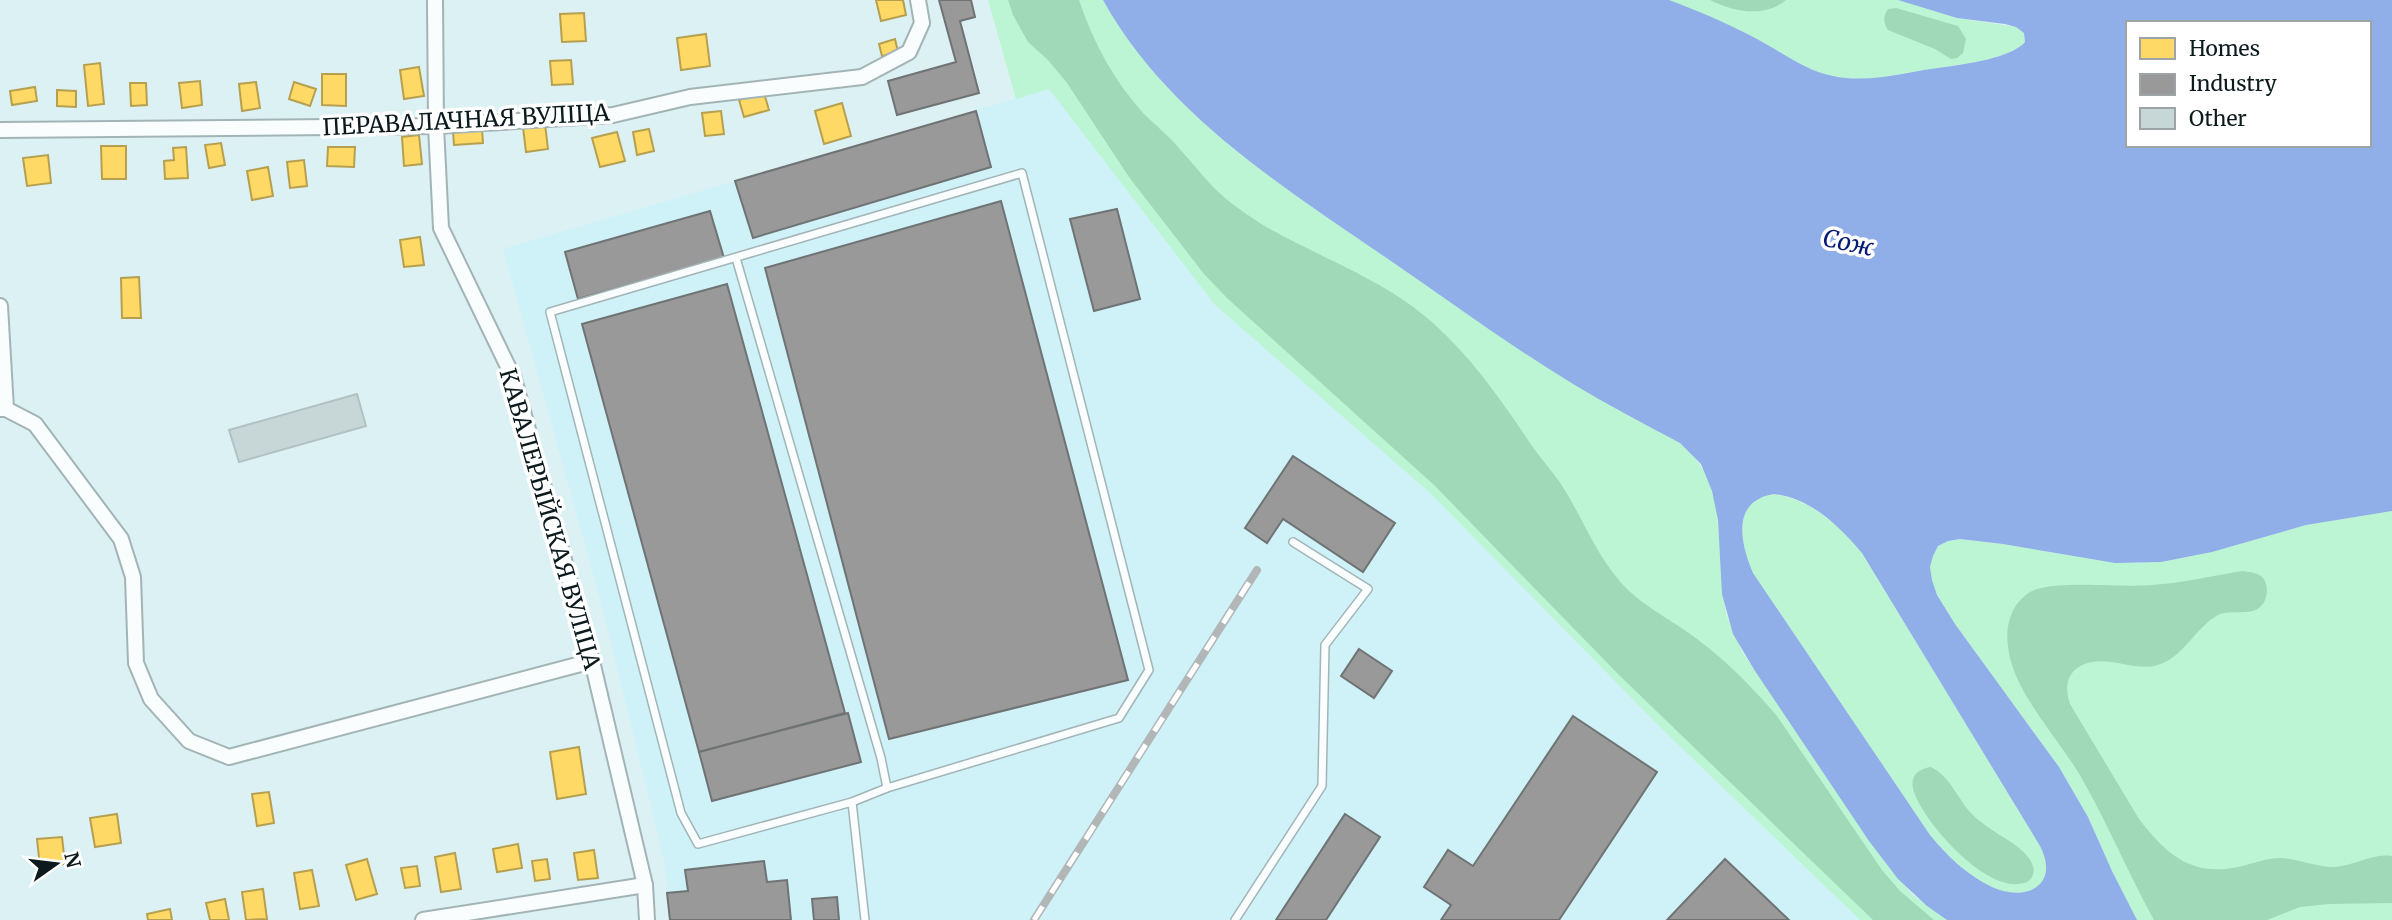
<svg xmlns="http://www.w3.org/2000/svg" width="2392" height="920" font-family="Merriweather,serif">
<rect width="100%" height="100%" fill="#dcf1f4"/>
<path fill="#cef2f8" d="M1049,89L1215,305L1430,493L1662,729L1860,920H669L665,865L604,614L503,249Z"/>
<g fill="#bcf5d3">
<path d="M988,0H1103C1167,115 1283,187 1388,259C1449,301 1510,345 1573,384C1608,405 1644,424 1680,443C1701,460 1710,480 1716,505L1726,614L1743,653L1884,861L1912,894L1947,920H1860L1662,729L1430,493L1215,305L1049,89L1016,99Z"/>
<path d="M1669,0H1898L1957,18L2016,27L2024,33L2025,42C2010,58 1966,64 1945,67C1909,71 1870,84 1833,76C1805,71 1782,52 1757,39C1729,24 1699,12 1669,0Z"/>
<path d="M1774,494C1811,499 1839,526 1862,553L2040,846C2061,887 2025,902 1992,887C1967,875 1947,856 1930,835L1753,573C1740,542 1731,501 1774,494Z"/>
<path d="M2392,511V920H2137L2112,871L2088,817L2059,767L1955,624L1937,595L1932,580L1930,567L1933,555L1938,546L1948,541L1960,539L2003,544L2115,563L2161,562L2212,552L2306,525Z"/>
</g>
<g fill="#9fd9b8">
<path d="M1008,0H1079C1093,42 1114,81 1144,114C1155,125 1168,135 1178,147C1190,160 1201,174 1213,187C1228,202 1250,217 1268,228C1323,259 1385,280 1433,323C1473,359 1502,401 1532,446C1541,459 1552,471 1561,484C1581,515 1594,550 1618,579C1640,606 1670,618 1697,639C1727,661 1753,688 1777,716L1882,870L1900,891L1934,920H1873L1620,676L1434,485L1227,298L1204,274L1129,177L1067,83L1048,60L1028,42L1013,15Z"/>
<path d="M1710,0H1786C1764,18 1734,12 1710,0Z"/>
<path d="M1896,8L1958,26L1966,39L1963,53L1957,58L1951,59L1935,49L1888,30C1883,22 1883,17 1888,9Z"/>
<path d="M2242,571C2249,572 2256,572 2262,577C2267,582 2268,590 2266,597C2260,619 2237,609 2220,614C2216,616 2210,620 2207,623C2190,638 2178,661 2154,666C2130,671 2099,651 2076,669C2065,678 2066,692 2070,704L2139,819C2166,854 2191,877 2238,867C2252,864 2266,858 2281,858C2299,859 2316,867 2334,867C2355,866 2371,853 2392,856V903L2329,904L2300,907L2267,920H2154C2128,873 2108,824 2081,777C2060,741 2020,699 2010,658C2004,633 2007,607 2030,592C2053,579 2123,588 2152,585C2182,583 2212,576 2242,571Z"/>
<path d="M1931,767C1950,777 1956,795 1969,811C1977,820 1988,827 1998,834C2010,841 2041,859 2032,877C2030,880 2027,883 2024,883C1987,894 1925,824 1914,792C1909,777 1917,769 1931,767Z"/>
</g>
<path fill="#90aee7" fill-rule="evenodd" d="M1103,0H1669C1699,11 1729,24 1757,39C1782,52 1805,71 1833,76C1870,84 1909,71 1945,67C1966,64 2011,58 2025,42L2024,33L2016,27L2005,24L1957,18L1898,0H2392V511L2306,525L2212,552L2161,562L2115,563L2003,544L1960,539L1948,541L1938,546L1933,556L1930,567L1932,580L1937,595L1955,624L2059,767L2088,817L2112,871L2137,920H1947L1927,906L1898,879L1869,841L1755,671L1733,634L1722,594L1718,520L1712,491L1701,464L1680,443C1644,424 1608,405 1573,384C1509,345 1449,301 1388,259C1283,187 1166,114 1103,0ZM2128,23H2369V145H2128ZM1774,494C1811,498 1839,526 1862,553L2040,846C2061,887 2024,902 1992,887C1967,875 1947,856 1930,835L1753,573C1740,542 1731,501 1774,494Z"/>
<g fill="#ffd966" stroke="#b6a050" stroke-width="2">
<path d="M876,0H903L906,15L881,21Z"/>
<path d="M584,13L586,41L562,42L560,14Z"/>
<path d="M706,34L710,66L681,70L677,38Z"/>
<path d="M895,39L898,52L882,56L879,44Z"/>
<path d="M571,60L573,84L552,85L550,61Z"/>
<path d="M100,63L104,104L88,106L84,65Z"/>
<path d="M419,67L424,96L404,99L400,70Z"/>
<path d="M322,74H346V106L322,105Z"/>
<path d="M200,81L202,105L182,108L179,83Z"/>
<path d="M256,82L260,108L242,111L239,84Z"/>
<path d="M294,82L316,89L310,106L289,99Z"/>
<path d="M130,83H146L147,105L131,106Z"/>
<path d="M35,87L37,101L12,105L10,91Z"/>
<path d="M57,90L76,91V107L57,106Z"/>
<path d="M764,93L769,110L744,117L739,100Z"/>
<path d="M842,103L851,136L824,144L815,111Z"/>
<path d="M721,111L724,134L705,136L702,113Z"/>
<path d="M545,124L548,149L526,152L523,127Z"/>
<path d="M482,129L483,143L454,145L453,131Z"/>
<path d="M649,129L654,151L637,155L633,132Z"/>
<path d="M617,132L625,161L600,167L592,138Z"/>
<path d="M419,135L422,164L404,166L402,137Z"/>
<path d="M221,143L225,165L209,168L205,145Z"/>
<path d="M101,146H126V179H102Z"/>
<path d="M186,147L188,178L165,179L164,161L174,160L173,148Z"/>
<path d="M328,147H355L354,167L327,166Z"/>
<path d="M48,155L51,183L27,186L23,158Z"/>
<path d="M304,160L307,186L290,188L287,162Z"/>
<path d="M268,167L273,196L252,200L247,171Z"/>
<path d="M420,237L424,265L404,267L400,240Z"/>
<path d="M139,277L141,318H122L121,278Z"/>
<path d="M579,747L586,794L557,799L550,752Z"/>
<path d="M269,792L274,823L257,826L252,794Z"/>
<path d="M117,814L121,843L95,847L90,818Z"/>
<path d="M62,837L65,864L40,867L37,839Z"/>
<path d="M518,844L522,868L497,872L493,849Z"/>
<path d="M594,850L598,878L578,880L574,853Z"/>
<path d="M455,853L461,889L441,892L435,857Z"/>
<path d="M367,859L377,894L356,900L346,865Z"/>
<path d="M547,859L550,879L535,881L532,861Z"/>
<path d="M417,866L420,886L405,888L401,868Z"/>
<path d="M312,870L319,906L300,909L294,873Z"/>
<path d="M263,889L267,919L246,920L242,892Z"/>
<path d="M225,899L229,920H210L206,903Z"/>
<path d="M170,909L172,920H148L147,914Z"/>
</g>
<g fill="#999" stroke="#6f7374" stroke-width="2">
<path d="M939,0H971L975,17L960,21L979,93L897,115L888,81L956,62Z"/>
<path d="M976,111L991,167L753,238L735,181Z"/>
<path d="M1001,201L1128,680L889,739L765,268Z"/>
<path d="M1117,209L1140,299L1094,311L1070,219Z"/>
<path d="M710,211L724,258L578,299L565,252Z"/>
<path d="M727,284L845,713L699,752L582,324Z"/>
<path d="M1293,456L1395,523L1363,572L1283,519L1267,543L1245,528Z"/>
<path d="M1359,649L1392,671L1374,698L1341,676Z"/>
<path d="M848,713L861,762L712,801L699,752Z"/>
<path d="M1573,716L1657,772L1559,920H1441L1451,905L1424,887L1448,850L1473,866Z"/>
<path d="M1345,814L1380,837L1326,920H1276Z"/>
<path d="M1725,859L1789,920H1667Z"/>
<path d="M764,861L767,882L787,880L791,920H670L667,893L688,891L685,870Z"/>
<path d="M837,897L839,920H814L812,899Z"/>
</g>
<path fill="#c7d7d7" stroke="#b2c2c2" stroke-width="2" d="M357,394L366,426L239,462L229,430Z"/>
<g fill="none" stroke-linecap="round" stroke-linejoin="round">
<g stroke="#a3b4b6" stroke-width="10">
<g id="service">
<path d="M736,258L881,758L887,788L1119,718L1149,670L1022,173L550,312L681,813L698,844L852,802L865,920"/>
<path d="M852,802L887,788"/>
<path d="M1235,920L1322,786L1325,645L1368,589L1293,542"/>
</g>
</g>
<g stroke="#a3b4b6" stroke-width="18">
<g id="minor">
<path d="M435,0L436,126L441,228L514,379L592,661L645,885L647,920"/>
<path d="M0,130L436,126L613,115L690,97L862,77L909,52L922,23L918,0"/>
<path d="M0,306L6,409"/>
<path d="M0,409H6L35,424L121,539L133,577L136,663L151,699L189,741L229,757L592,661"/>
<path d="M423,920L645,885"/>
</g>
</g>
<use href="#service" stroke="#fafdfd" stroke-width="7"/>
<use href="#minor" stroke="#fafdfd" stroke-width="14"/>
<g stroke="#b2b6b7" stroke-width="8">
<path id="rail" d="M1034,920L1257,570"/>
</g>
<use href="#rail" stroke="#fff" stroke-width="5" stroke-dasharray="16" stroke-linecap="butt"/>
</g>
<g text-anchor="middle" stroke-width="7" stroke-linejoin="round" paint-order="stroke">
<g font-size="23" fill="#0c1a1d" stroke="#fff">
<text transform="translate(466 120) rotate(-3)" y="8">ПЕРАВАЛАЧНАЯ ВУЛІЦА</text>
<text transform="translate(550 519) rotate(74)" y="8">КАВАЛЕРЫЙСКАЯ ВУЛІЦА</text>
</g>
<g font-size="24" font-style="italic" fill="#071a75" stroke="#fff">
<text transform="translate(1848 243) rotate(12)" y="8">Сож</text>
</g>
</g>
<rect x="2126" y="21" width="245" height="126" fill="#ffffff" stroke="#9ea3a5" stroke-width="2"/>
<rect x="2140" y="38" width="35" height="21" fill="#ffd966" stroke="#9ea3a5" stroke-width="2"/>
<text x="2189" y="56" font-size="21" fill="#0c1a1d">Homes</text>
<rect x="2140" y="74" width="35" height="21" fill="#999999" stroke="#9ea3a5" stroke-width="2"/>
<text x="2189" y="91" font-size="21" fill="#0c1a1d">Industry</text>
<rect x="2140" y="108" width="35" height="21" fill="#c7d7d7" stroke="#9ea3a5" stroke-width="2"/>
<text x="2189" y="126" font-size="21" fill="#0c1a1d">Other</text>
<g transform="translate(56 864) rotate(76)" stroke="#ffffff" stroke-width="5" paint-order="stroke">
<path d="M0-5L12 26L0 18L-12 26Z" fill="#0c1a1d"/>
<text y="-10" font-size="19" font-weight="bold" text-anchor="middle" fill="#0c1a1d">N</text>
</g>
</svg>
